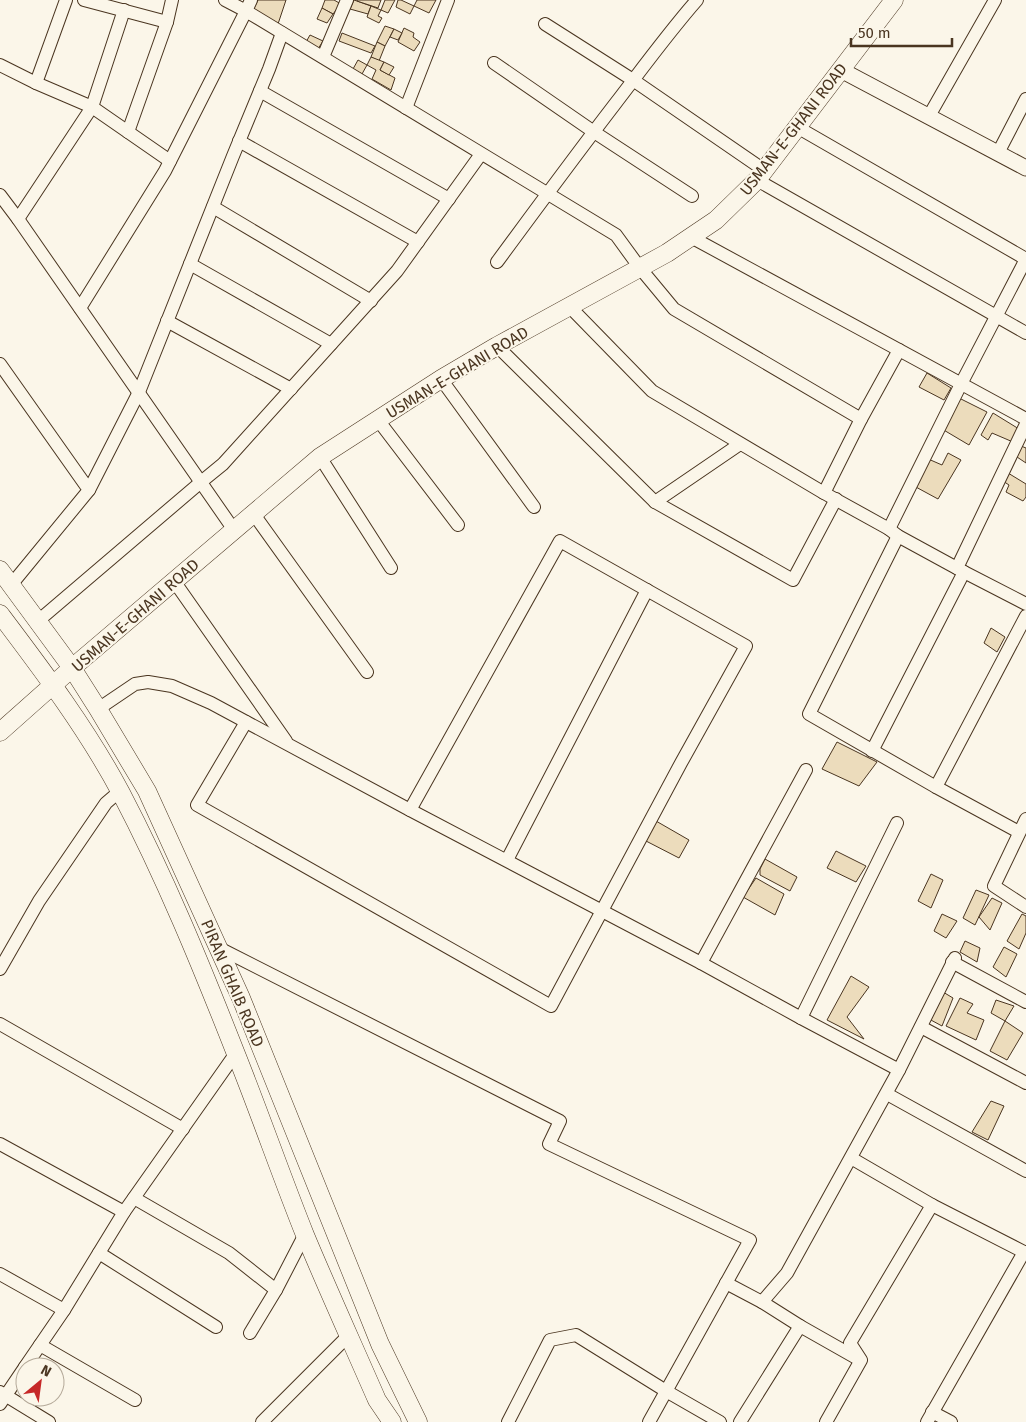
<svg xmlns="http://www.w3.org/2000/svg" width="1026" height="1422" font-family="'Fira Sans',sans-serif">
<rect width="100%" height="100%" fill="#fbf6e9"/>
<g fill="#ecdcbc" stroke="#4a3520">
<path d="M258,0H286L278,24L253,10Z"/>
<path d="M325,0H334L341,4L333,14L322,8Z"/>
<path d="M354,0L371,6L368,14L350,9Z"/>
<path d="M357,0H381L378,8L357,1Z"/>
<path d="M385,0H395L388,13L381,10Z"/>
<path d="M398,0H401L414,6L410,14L396,7Z"/>
<path d="M417,0H436L429,13L414,6Z"/>
<path d="M371,6L381,10L378,16L382,18L379,23L367,17Z"/>
<path d="M322,8L333,14L327,23L317,19Z"/>
<path d="M385,26L394,29L385,46L377,42Z"/>
<path d="M404,28L414,33L413,37L420,42L414,51L398,42Z"/>
<path d="M394,29L402,33L398,40L390,37Z"/>
<path d="M342,33L375,46L371,53L339,41Z"/>
<path d="M310,35L323,41L318,49L306,42Z"/>
<path d="M377,42L385,46L379,61L371,57Z"/>
<path d="M371,57L384,62L380,70L395,78L391,90L372,79L376,70L367,65Z"/>
<path d="M358,60L367,65L362,74L353,69Z"/>
<path d="M384,62L394,67L389,75L380,70Z"/>
<path d="M927,373L951,388L944,400L919,387Z"/>
<path d="M959,398L987,412L969,445L942,429Z"/>
<path d="M993,413L1019,429L1013,442L992,433L988,440L981,435Z"/>
<path d="M1021,446L1026,448V463L1017,457Z"/>
<path d="M948,453L961,460L938,499L914,486L926,458L942,465Z"/>
<path d="M1008,473L1026,484V497L1023,501L1006,492L1009,485L1003,481Z"/>
<path d="M991,628L1005,637L997,652L984,643Z"/>
<path d="M837,742L877,762L859,786L822,769Z"/>
<path d="M656,821L689,840L679,858L646,841Z"/>
<path d="M836,851L866,866L856,882L827,868Z"/>
<path d="M765,859L797,877L790,891L760,875V869Z"/>
<path d="M931,874L943,880L931,908L918,901Z"/>
<path d="M756,878L784,894L775,915L743,897Z"/>
<path d="M976,890L989,895L975,925L963,918Z"/>
<path d="M992,898L1002,903L990,930L979,917Z"/>
<path d="M942,914L957,921L946,938L934,931Z"/>
<path d="M1022,914L1026,916V933L1019,949L1007,941Z"/>
<path d="M965,941L980,948L977,962L960,952Z"/>
<path d="M1004,947L1017,954L1006,977L993,967Z"/>
<path d="M851,976L869,987L847,1017L864,1039L827,1020Z"/>
<path d="M943,992L953,998L942,1026L929,1019Z"/>
<path d="M960,998L973,1004L967,1013L984,1020L976,1040L946,1026Z"/>
<path d="M996,1000L1014,1006L1005,1021L991,1013Z"/>
<path d="M1005,1021L1023,1033L1007,1060L990,1051Z"/>
<path d="M991,1101L1004,1106L988,1140L972,1132Z"/>
</g>
<g fill="none" stroke-linecap="round" stroke-linejoin="round">
<g stroke="#4a3520" stroke-width="14">
<g id="minor">
<path d="M66,0L36,83L92,107L170,161"/>
<path d="M84,0L167,22"/>
<path d="M225,0L246,11L251,0"/>
<path d="M545,24L633,80L764,170"/>
<path d="M323,57L347,0"/>
<path d="M494,63L594,132L692,196"/>
<path d="M0,65L36,83"/>
<path d="M260,91L449,199"/>
<path d="M406,108L448,0"/>
<path d="M929,116L995,0"/>
<path d="M797,127L1026,259"/>
<path d="M128,132L167,22L172,0"/>
<path d="M239,141L418,242"/>
<path d="M998,153L1026,99"/>
<path d="M757,180L1026,333"/>
<path d="M0,195L18,219L234,530"/>
<path d="M213,207L371,301"/>
<path d="M18,219L92,107L124,10"/>
<path d="M691,237L1026,419"/>
<path d="M497,262C536,209 575,156 615,104C642,69 668,33 697,0"/>
<path d="M190,264L331,344"/>
<path d="M569,306L652,391L824,493L889,529L898,536L964,572L1026,604"/>
<path d="M80,308L165,171L246,11L616,235L640,268L674,309L861,419L824,493"/>
<path d="M167,321L291,389"/>
<path d="M497,346L655,502L793,580L836,499"/>
<path d="M0,364L89,490L11,585"/>
<path d="M441,379L534,507"/>
<path d="M861,419L899,350"/>
<path d="M378,420L458,525"/>
<path d="M320,457L391,568"/>
<path d="M89,490L139,392L233,156L269,69L282,33"/>
<path d="M655,502L740,444"/>
<path d="M253,513L367,672"/>
<path d="M889,529L961,384L1026,259"/>
<path d="M898,536L809,714L936,787L1019,832"/>
<path d="M957,568L1026,424"/>
<path d="M174,581L286,741"/>
<path d="M38,621L201,482L223,464L397,271L481,154"/>
<path d="M98,709L135,684L148,682L172,686L211,703L410,810L701,963L801,1018L899,1070L955,958"/>
<path d="M246,722L197,805L551,1006L681,763L746,646L560,541L410,810"/>
<path d="M872,751L964,572"/>
<path d="M936,787L1026,616"/>
<path d="M1026,819L994,886L1026,907"/>
<path d="M507,860L647,590"/>
<path d="M219,948L560,1121L549,1144L750,1240L649,1422"/>
<path d="M952,962L1026,1002"/>
<path d="M701,963L806,770"/>
<path d="M0,969L39,901L106,803L120,791"/>
<path d="M801,1018L897,823"/>
<path d="M0,1024L183,1129"/>
<path d="M921,1027L1026,1083"/>
<path d="M887,1094L1026,1171"/>
<path d="M0,1144L124,1212"/>
<path d="M134,1198L229,1253L276,1290"/>
<path d="M932,1205L1026,1253"/>
<path d="M99,1253L216,1327"/>
<path d="M0,1274L64,1310"/>
<path d="M726,1283L762,1302"/>
<path d="M800,1326L762,1302L787,1273L899,1070"/>
<path d="M250,1333L276,1290L305,1234"/>
<path d="M40,1345L135,1400"/>
<path d="M25,1367L64,1310L124,1212L236,1053"/>
<path d="M0,1392L49,1422"/>
<path d="M0,1404L25,1367"/>
<path d="M932,1412L951,1422"/>
<path d="M262,1422L349,1335"/>
<path d="M508,1422L550,1340L576,1335L666,1391L720,1422"/>
<path d="M740,1422L800,1326L860,1360"/>
<path d="M826,1422L861,1360L850,1343L932,1205L851,1158"/>
<path d="M927,1422L1024,1252"/>
</g>
</g>
<g stroke="#4a3520" stroke-width="17">
<path id="tertiary" d="M841,70L1026,168"/>
</g>
<g stroke="#4a3520" stroke-width="19">
<g id="secondary">
<path d="M0,570L72,668L98,709L147,791L241,998L380,1344L418,1422"/>
<path d="M0,614C43,671 87,729 121,793C165,877 201,965 236,1054C260,1114 281,1175 305,1235C328,1290 353,1345 377,1400L392,1422"/>
<path d="M0,732L72,668L320,457L441,379L497,346L667,253L716,220L757,180L894,0"/>
</g>
</g>
<use href="#minor" stroke="#fbf6e9" stroke-width="12"/>
<use href="#tertiary" stroke="#fbf6e9" stroke-width="15"/>
<use href="#secondary" stroke="#fbf6e9" stroke-width="18"/>
</g>
<g text-anchor="middle" stroke-width="4" stroke-linejoin="round" paint-order="stroke">
<g font-size="16" fill="#4a3520" stroke="#fbf6e9">
<text transform="translate(793 129) rotate(-52)" y="6">USMAN-E-GHANI ROAD</text>
<text transform="translate(457 372) rotate(-31)" y="6">USMAN-E-GHANI ROAD</text>
<text transform="translate(135 615) rotate(-41)" y="6">USMAN-E-GHANI ROAD</text>
<text transform="translate(233 983) rotate(67)" y="6">PIRAN GHAIB ROAD</text>
</g>
</g>
<g transform="translate(40 1382) rotate(29)"><circle r="24" fill="#fbf6e9" stroke="#b4a999"/>
<path d="M0-4L9 19L0 12L-9 19Z" fill="#c62828"/>
<text y="-8" font-size="14" font-weight="bold" text-anchor="middle" fill="#4a3520">N</text>
</g>
<path d="M851 38v8h101v-8" fill="none" stroke="#4a3520" stroke-width="2.5"/>
<text x="858" y="38" font-size="15" fill="#4a3520" stroke="#fbf6e9" stroke-width="4" paint-order="stroke">50 m</text>
</svg>
